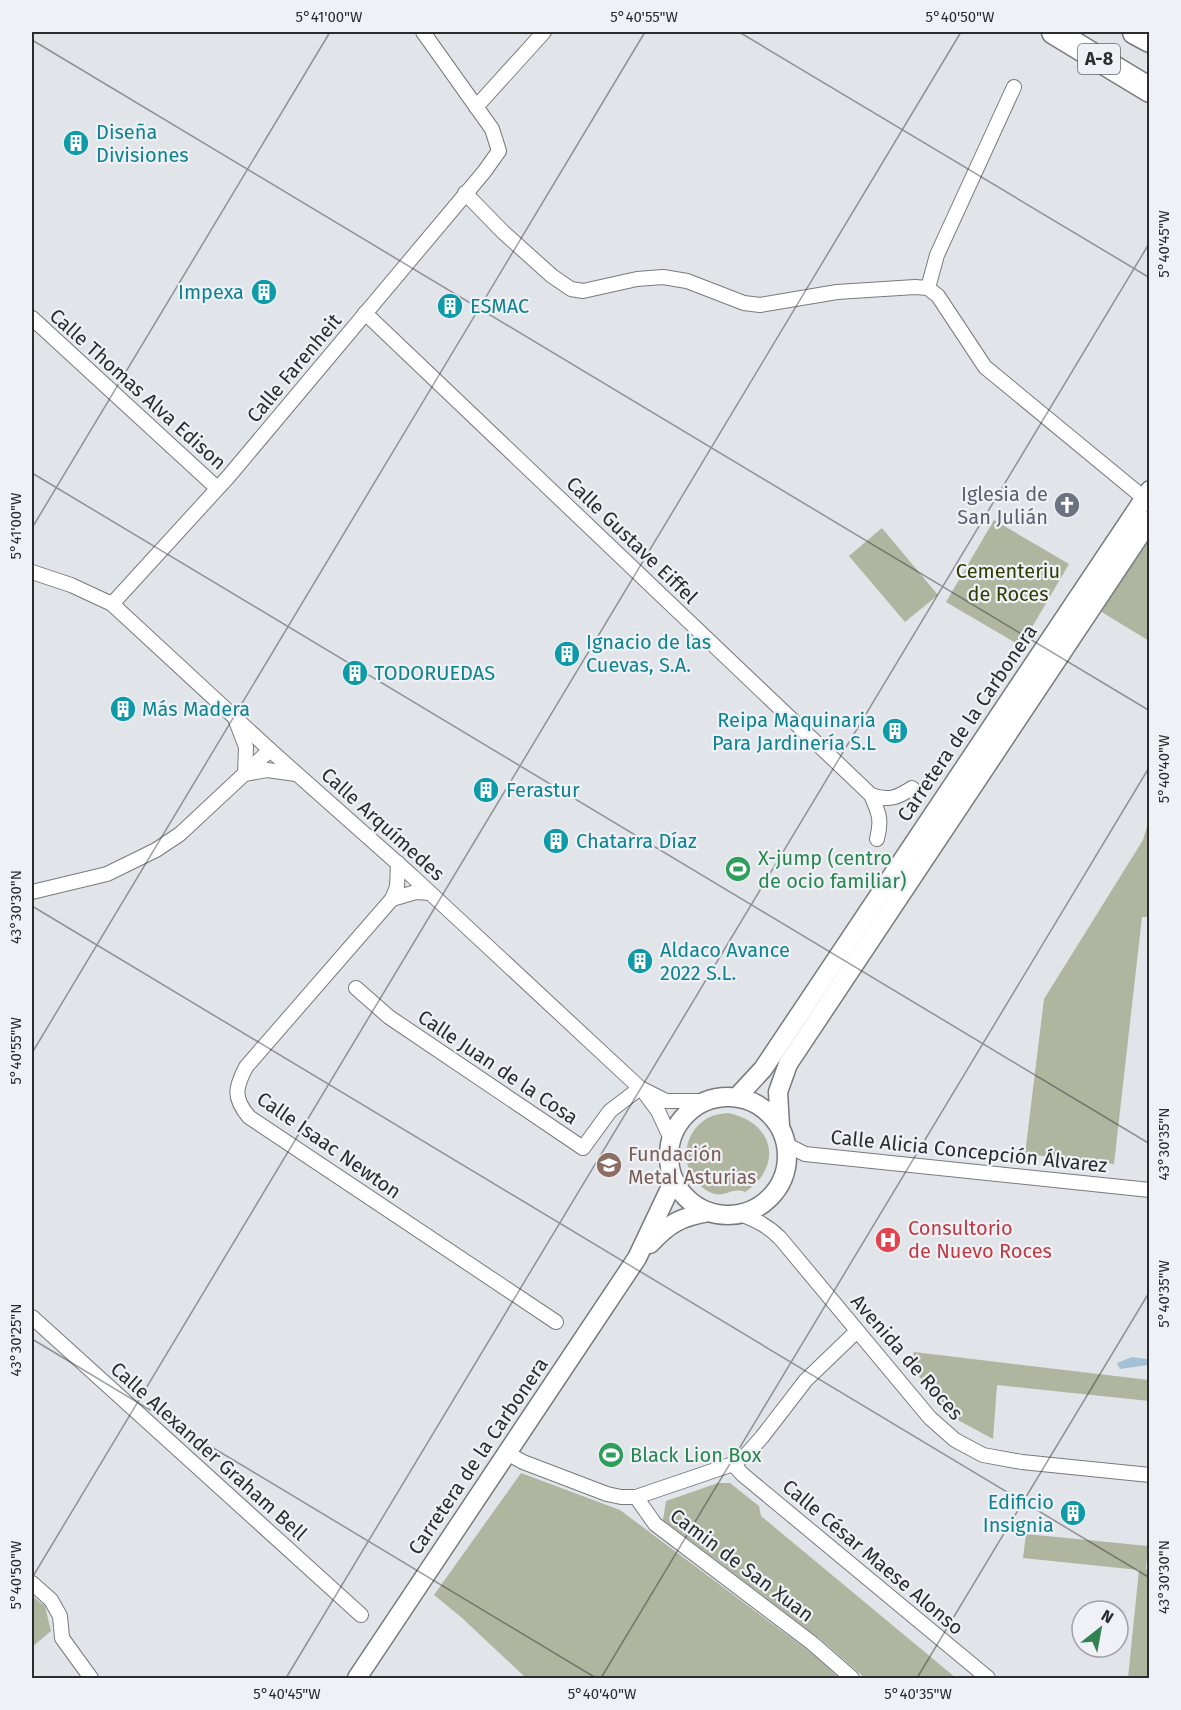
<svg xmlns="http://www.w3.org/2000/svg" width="1181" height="1710" font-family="'Fira Sans',sans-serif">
<rect width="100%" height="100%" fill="#e1e4e9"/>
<g fill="#b0b59f">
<path d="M994,520L1069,564L1021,646L946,602Z"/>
<path d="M882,528L938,595L905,622L849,556Z"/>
<path d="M1149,533V641L1092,606Z"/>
<path d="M1149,820V917H1142L1114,1164L1025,1154L1044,999L1143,840Z"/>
<path d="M728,1113C774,1122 784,1166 745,1192C729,1186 725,1202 706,1190C681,1175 680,1139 702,1122C710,1115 719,1114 728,1113Z"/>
<path d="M914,1352L1149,1380V1401L997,1385L993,1439L956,1419L911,1367Z"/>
<path d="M521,1473L620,1510L818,1658L839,1678H526L461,1617L434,1595Z"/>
<path d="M718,1483H730L759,1506L761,1516L956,1678H865L819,1638L663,1520L666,1501Z"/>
<path d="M1026,1534L1148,1546L1146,1569L1150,1570L1149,1678H1128L1139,1570L1023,1558Z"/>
<path d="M32,1596L45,1606L51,1631L32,1647Z"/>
</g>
<path fill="#a2c1d7" d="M1132,1357L1147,1359L1148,1365L1120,1369L1117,1363Z"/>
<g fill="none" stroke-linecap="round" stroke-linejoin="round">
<g stroke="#787a7e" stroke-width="16">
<g id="street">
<path d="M476,107L544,32"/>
<path d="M465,193L503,232L552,276L571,289L583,291L637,279L663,277L687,281L744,303L760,305L837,292L915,287L928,288L938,296L985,367L1144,498"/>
<path d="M928,288L937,255L1014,87"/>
<path d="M365,313L871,795C879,813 882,820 877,839"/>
<path d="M32,318L217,488"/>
<path d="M32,572L71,585L112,604L270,750L412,876L640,1088L666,1101H705"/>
<path d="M112,604L229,476L484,172L499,151L492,129L423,32"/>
<path d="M236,721L246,747L245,774"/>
<path d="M245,774L267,770L296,774"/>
<path d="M871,795C889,801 897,798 912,788"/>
<path d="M398,863L397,887L392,899L246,1067C235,1088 233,1098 249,1117L556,1322"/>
<path d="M32,892L107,874L156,850L180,834L270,750"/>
<path d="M392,899L416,892L430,893"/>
<path d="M356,988L389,1017L583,1148L610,1111L640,1088"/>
<path d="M644,1092L658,1111L671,1139"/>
<path d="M787,1145L805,1154L1150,1190"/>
<path d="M740,1214C756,1220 768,1226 780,1238L930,1418L955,1440L983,1455L1022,1462L1150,1475"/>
<path d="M32,1317L361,1615"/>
<path d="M507,1453L523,1462L607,1494L621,1497H636L733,1464L747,1454L762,1437L806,1380L857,1331"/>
<path d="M733,1464L742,1474L988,1678"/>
<path d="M636,1497L655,1524L812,1643L852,1678"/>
<path d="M32,1583L51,1600L60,1616L62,1638L91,1678"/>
</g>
</g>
<g stroke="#787a7e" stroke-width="21">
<g id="secondary">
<circle cx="728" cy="1156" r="59"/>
<path d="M737,1097L763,1069L1150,490"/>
<path d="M780,1126L778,1092L788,1064L1150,520"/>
<path d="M650,1244C669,1223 681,1217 709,1212"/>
<path d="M357,1678L637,1258L674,1180"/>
</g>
</g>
<g stroke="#787a7e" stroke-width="27">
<g id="highway">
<path d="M1054,32L1150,90"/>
<path d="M1135,32L1150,40"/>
</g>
</g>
<use href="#street" stroke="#fff" stroke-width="14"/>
<use href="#secondary" stroke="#fff" stroke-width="18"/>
<use href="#highway" stroke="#fff" stroke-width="24"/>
</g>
<path fill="none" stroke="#2b2c2e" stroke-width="1.5" stroke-opacity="0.45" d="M739,32L1150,278M32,40L1150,711M32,473L1150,1144M32,528L330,32M32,906L1150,1578M32,1053L645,32M32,1339L596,1678M32,1578L961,32M286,1678L1150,242M601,1678L1150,766M917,1678L1150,1291"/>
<defs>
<g id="building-disc" transform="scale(1.35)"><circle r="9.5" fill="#0f9aa8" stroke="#eff1f6"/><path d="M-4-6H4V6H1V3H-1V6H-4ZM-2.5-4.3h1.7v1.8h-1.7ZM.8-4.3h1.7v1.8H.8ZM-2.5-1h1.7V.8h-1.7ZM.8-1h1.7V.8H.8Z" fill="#fff"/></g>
<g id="church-disc" transform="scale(1.35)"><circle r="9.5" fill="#6b7280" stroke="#eff1f6"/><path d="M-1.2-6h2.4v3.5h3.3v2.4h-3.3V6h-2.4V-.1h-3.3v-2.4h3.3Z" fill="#fff"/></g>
<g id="stadium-disc" transform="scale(1.35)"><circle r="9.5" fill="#2e9e5b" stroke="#eff1f6"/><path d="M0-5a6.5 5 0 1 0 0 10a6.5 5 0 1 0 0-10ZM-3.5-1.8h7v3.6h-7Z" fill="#fff"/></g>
<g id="school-disc" transform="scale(1.35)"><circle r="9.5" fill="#8d6e63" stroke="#eff1f6"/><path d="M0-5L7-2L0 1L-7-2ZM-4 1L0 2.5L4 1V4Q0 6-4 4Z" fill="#fff"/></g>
<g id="hospital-disc" transform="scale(1.35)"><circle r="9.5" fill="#e0444e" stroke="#eff1f6"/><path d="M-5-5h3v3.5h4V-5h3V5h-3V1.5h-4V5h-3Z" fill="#fff"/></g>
</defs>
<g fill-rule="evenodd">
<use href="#building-disc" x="76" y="143"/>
<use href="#building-disc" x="264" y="292"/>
<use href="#building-disc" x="450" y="306"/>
<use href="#church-disc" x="1067" y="505"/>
<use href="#building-disc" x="567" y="654"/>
<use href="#building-disc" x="355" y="673"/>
<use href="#building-disc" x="123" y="709"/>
<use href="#building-disc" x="895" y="731"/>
<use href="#building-disc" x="486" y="790"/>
<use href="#building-disc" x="556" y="841"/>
<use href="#stadium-disc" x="738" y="869"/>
<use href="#building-disc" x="640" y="961"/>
<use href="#school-disc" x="609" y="1165"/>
<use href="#hospital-disc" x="888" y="1240"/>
<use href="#stadium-disc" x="611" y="1455"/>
<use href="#building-disc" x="1073" y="1513"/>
</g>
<g text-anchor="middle" stroke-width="4.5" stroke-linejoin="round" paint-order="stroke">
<rect fill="#eff1f6" stroke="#66676a" stroke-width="1.5" x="1078" y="44" width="42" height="30" rx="4.5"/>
<g font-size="18" font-weight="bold" fill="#2b2c2e">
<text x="1099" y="65">A-8</text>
</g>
<g font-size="20" fill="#0d838f" stroke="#eff1f6" text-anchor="start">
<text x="96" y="139">Diseña<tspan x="96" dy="23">Divisiones</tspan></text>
<text x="244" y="299" text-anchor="end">Impexa</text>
<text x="470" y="313">ESMAC</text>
<text x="586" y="649">Ignacio de las<tspan x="586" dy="23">Cuevas, S.A.</tspan></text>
<text x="374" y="680">TODORUEDAS</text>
<text x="142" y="716">Más Madera</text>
<text x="876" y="727" text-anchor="end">Reipa Maquinaria<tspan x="876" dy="23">Para Jardinería S.L</tspan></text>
<text x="506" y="797">Ferastur</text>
<text x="576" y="848">Chatarra Díaz</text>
<text x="660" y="957">Aldaco Avance<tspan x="660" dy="23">2022 S.L.</tspan></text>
<text x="1054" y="1509" text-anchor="end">Edificio<tspan x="1054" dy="23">Insignia</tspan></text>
</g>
<g font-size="20" fill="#2b2c2e" stroke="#eff1f6">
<text transform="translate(294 368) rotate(-50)" y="7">Calle Farenheit</text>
<text transform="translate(138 389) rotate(42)" y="7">Calle Thomas Alva Edison</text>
<text transform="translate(632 540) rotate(44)" y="7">Calle Gustave Eiffel</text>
<text transform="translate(967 723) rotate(-56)" y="7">Carretera de la Carbonera</text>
<text transform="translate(383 824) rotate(42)" y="7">Calle Arquímedes</text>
<text transform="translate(498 1067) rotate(34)" y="7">Calle Juan de la Cosa</text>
<text transform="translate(329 1145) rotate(35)" y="7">Calle Isaac Newton</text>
<text transform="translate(969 1151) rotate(6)" y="7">Calle Alicia Concepción Álvarez</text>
<text transform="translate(907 1357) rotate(49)" y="7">Avenida de Roces</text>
<text transform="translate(209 1451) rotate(42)" y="7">Calle Alexander Graham Bell</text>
<text transform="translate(478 1456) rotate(-56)" y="7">Carretera de la Carbonera</text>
<text transform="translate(873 1557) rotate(40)" y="7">Calle César Maese Alonso</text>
<text transform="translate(742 1565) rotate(37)" y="7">Camin de San Xuan</text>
</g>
<g font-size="20" fill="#5b616d" stroke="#eff1f6" text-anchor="end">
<text x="1048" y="501">Iglesia de<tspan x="1048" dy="23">San Julián</tspan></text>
</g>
<g font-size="20" fill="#333a00" stroke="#eff1f6">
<text x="1008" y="578">Cementeriu<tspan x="1008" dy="23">de Roces</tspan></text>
</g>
<g font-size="20" fill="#27864d" stroke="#eff1f6" text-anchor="start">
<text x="758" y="865">X-jump (centro<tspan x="758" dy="23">de ocio familiar)</tspan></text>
<text x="630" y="1462">Black Lion Box</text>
</g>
<g font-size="20" fill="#785e54" stroke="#eff1f6" text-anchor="start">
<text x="628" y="1161">Fundación<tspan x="628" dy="23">Metal Asturias</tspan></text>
</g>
<g font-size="20" fill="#be3a42" stroke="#eff1f6" text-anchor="start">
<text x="908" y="1235">Consultorio<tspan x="908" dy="23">de Nuevo Roces</tspan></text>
</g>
</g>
<rect width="1181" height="1710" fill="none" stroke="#eff1f6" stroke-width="66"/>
<g transform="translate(1100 1629) rotate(31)"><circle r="28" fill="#eff1f6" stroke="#a1a2a6" stroke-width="1.5"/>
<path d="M0-4.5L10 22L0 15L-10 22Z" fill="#338253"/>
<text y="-9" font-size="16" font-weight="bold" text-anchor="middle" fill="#2b2c2e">N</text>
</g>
<rect x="33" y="33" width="1115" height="1644" fill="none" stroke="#2b2c2e" stroke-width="2"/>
<g font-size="15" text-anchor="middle" fill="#2b2c2e">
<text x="329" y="22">5°41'00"W</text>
<text x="644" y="22">5°40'55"W</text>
<text x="960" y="22">5°40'50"W</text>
<text transform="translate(1164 244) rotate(-90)" y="5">5°40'45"W</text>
<text transform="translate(16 526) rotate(-90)" y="5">5°41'00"W</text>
<text transform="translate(1164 769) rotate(-90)" y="5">5°40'40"W</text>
<text transform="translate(16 907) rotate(-90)" y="5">43°30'30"N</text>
<text transform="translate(16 1051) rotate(-90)" y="5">5°40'55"W</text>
<text transform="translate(1164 1144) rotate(-90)" y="5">43°30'35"N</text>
<text transform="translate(1164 1294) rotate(-90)" y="5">5°40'35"W</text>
<text transform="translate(16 1340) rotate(-90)" y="5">43°30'25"N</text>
<text transform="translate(16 1575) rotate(-90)" y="5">5°40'50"W</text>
<text transform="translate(1164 1577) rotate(-90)" y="5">43°30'30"N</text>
<text x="287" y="1699">5°40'45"W</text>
<text x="602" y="1699">5°40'40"W</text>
<text x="918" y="1699">5°40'35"W</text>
</g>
</svg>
